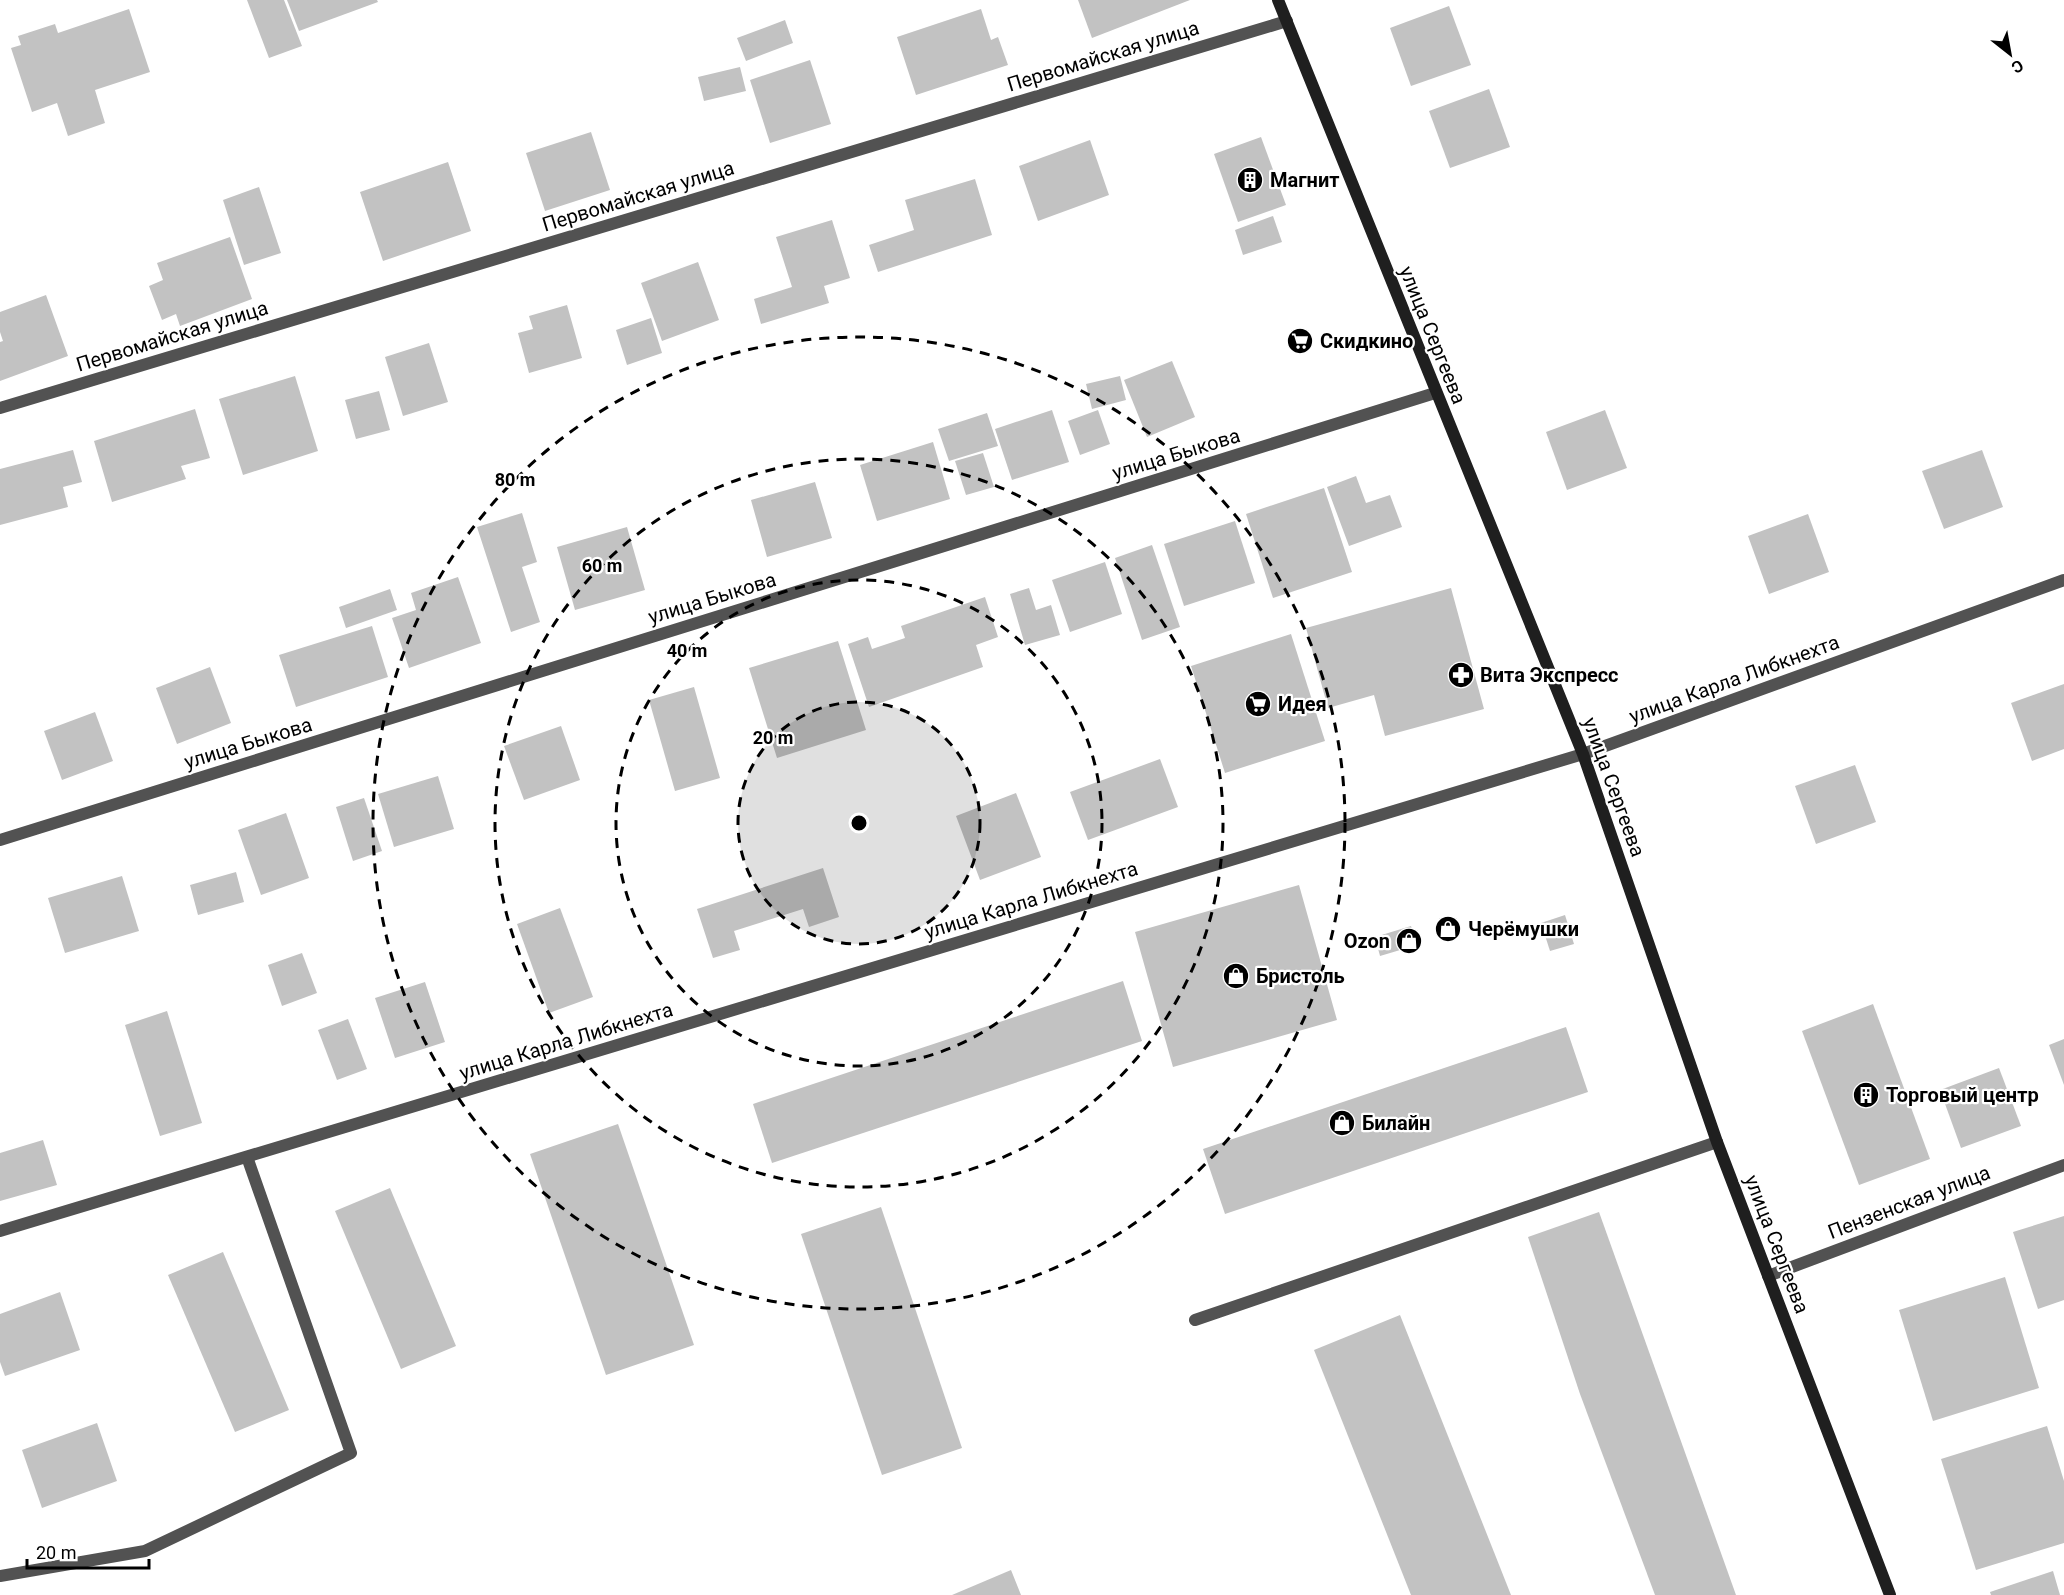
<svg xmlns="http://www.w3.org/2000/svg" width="2064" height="1595" font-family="Roboto,sans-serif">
<rect width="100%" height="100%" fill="#fff"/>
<g fill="#c2c2c2">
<path d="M247,0H284L302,46L269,58Z"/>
<path d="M287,0H377L378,2L299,31Z"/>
<path d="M1078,0H1190L1092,38Z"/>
<path d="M1449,6L1471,65L1411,86L1390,28Z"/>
<path d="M129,9L150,72L95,90L105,123L68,136L57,103L32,112L11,48L21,45L18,36L55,24L58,33Z"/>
<path d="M981,9L991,40L998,37L1008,65L916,95L897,37Z"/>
<path d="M785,20L793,43L746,61L737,38Z"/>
<path d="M810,60L831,124L770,143L750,80Z"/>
<path d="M740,67L746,91L704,101L698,77Z"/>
<path d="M1489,89L1510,147L1450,168L1429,111Z"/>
<path d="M591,132L610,190L545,211L526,153Z"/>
<path d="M1261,137L1286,205L1238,222L1214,154Z"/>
<path d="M1090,140L1109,195L1038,221L1019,166Z"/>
<path d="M448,162L471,231L383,261L360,192Z"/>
<path d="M975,179L992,235L878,272L869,245L914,230L905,200Z"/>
<path d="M259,187L281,253L244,265L223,200Z"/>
<path d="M1273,216L1282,242L1243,255L1235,230Z"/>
<path d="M832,220L850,278L824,286L829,303L761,324L754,299L792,287L776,237Z"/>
<path d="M230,237L252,299L180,326L176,314L162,320L149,286L163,280L157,263Z"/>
<path d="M698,262L719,320L662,341L641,283Z"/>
<path d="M46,295L68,356L0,381V342L3,341L0,332V312Z"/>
<path d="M567,305L582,358L529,373L518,333L533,329L529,316Z"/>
<path d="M651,318L662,353L627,365L616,330Z"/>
<path d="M429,343L448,402L403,416L385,357Z"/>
<path d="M1172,361L1195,417L1147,437L1124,380Z"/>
<path d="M295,376L318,451L243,475L219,399Z"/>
<path d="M1120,376L1126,400L1092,409L1086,384Z"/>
<path d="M379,391L390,430L356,439L345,400Z"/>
<path d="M195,409L210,458L181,466L186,479L112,502L94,441Z"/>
<path d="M1052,410L1069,462L1012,480L995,429Z"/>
<path d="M1098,410L1110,444L1080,455L1068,421Z"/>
<path d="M1605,410L1627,468L1567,490L1546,432Z"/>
<path d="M987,413L998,446L949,461L938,429Z"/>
<path d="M933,442L950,499L877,521L860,465Z"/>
<path d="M73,450L82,482L63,487L68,507L0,525V469Z"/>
<path d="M1982,450L2003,507L1944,529L1922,471Z"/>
<path d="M983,453L994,487L966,495L955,461Z"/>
<path d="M1356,476L1366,503L1390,495L1402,527L1349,546L1327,487Z"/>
<path d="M815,482L832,538L767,557L751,500Z"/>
<path d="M1324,488L1352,572L1273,598L1246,514Z"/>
<path d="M522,513L537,562L522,567L540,622L511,632L477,527Z"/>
<path d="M1808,514L1829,572L1769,594L1748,536Z"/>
<path d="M1235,521L1255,583L1184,606L1164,544Z"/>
<path d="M627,527L645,590L575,610L557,547Z"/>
<path d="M1152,545L1180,627L1142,640L1115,558Z"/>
<path d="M1105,562L1122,614L1070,632L1052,580Z"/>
<path d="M458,577L481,643L409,668L392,618L416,610L411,593Z"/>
<path d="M1029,588L1036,610L1051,605L1060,635L1025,645L1010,594Z"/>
<path d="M1451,588L1484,709L1385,736L1374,695L1328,708L1306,628Z"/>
<path d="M390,589L397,610L346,628L339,607Z"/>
<path d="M985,597L998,637L976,645L983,667L869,707L848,644L868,637L872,649L905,638L901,626Z"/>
<path d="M372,626L388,677L296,707L279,655Z"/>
<path d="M1291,634L1325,741L1225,773L1191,666Z"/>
<path d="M838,641L866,730L777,758L749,668Z"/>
<path d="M210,667L231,723L177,744L156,688Z"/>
<path d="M2064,684V749L2032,761L2011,703Z"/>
<path d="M694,687L720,778L675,791L649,700Z"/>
<path d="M95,712L113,761L62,780L44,731Z"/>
<path d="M561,726L580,780L524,800L504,746Z"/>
<path d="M1160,759L1178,807L1088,840L1070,792Z"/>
<path d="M1855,765L1876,822L1816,844L1795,786Z"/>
<path d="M438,776L454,829L394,847L378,794Z"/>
<path d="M1016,793L1041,857L980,880L956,816Z"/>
<path d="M364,798L382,851L353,861L336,807Z"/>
<path d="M286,813L309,878L261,895L238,830Z"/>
<path d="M823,868L839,917L809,927L803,909L734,931L740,950L713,958L697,909Z"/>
<path d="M236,872L244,902L198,915L190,885Z"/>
<path d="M122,876L139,931L65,953L48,898Z"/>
<path d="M1299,885L1337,1020L1173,1067L1135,932Z"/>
<path d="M560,908L593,997L549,1013L517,924Z"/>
<path d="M1565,915L1574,944L1550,951L1541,923Z"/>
<path d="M1411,926L1417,945L1380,956L1375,937Z"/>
<path d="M302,953L317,993L282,1006L268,965Z"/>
<path d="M1123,981L1142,1041L772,1163L753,1104Z"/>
<path d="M425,982L445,1042L395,1058L375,998Z"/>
<path d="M1873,1004L1930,1159L1859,1185L1802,1031Z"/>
<path d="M167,1011L202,1123L160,1136L125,1025Z"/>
<path d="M348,1019L367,1069L337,1080L318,1030Z"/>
<path d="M1566,1027L1588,1092L1225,1214L1203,1149Z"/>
<path d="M2064,1039V1085L2049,1045Z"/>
<path d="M1999,1068L2021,1126L1961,1148L1940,1090Z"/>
<path d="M618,1124L694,1345L606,1375L530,1154Z"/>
<path d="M43,1140L57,1185L0,1201V1153Z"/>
<path d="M390,1188L456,1346L401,1369L335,1211Z"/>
<path d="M881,1207L962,1448L882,1475L801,1234Z"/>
<path d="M1599,1212L1736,1595H1655L1580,1394L1528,1237Z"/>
<path d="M2064,1216V1300L2038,1309L2013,1232Z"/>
<path d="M223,1252L289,1410L235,1432L168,1275Z"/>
<path d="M2005,1277L2039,1388L1933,1421L1899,1310Z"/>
<path d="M60,1292L80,1350L5,1376L0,1362V1314Z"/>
<path d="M1400,1315L1511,1595H1411L1314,1350Z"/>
<path d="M97,1423L117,1481L42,1508L22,1450Z"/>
<path d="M2047,1426L2064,1481V1543L1976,1570L1941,1459Z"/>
<path d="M1011,1570L1021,1595H952Z"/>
<path d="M2053,1571L2060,1595H1991L1990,1592Z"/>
</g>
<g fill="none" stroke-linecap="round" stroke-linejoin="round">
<g stroke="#525252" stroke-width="12">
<path d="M1195,1320L1717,1142"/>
<path d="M0,1576L145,1551L351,1453L247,1157"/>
</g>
<g stroke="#525252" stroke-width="12">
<path d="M0,408L1287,21"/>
<path d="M0,840L1435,393"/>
<path d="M0,1231L1583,754L2064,580"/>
<path d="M1768,1276L2064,1165"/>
</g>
<path stroke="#1f1f1f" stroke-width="12" d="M1278,0L1583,754L1717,1142L1890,1595"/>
</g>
<circle cx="859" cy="823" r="121" fill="#000" fill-opacity=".12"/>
<g fill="none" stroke="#000" stroke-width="3" stroke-dasharray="10 8">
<circle cx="859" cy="823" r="121"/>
<circle cx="859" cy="823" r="243"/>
<circle cx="859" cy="823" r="364"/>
<circle cx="859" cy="823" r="486"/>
</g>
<defs>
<g id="building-disc" transform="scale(1.35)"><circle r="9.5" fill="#000" stroke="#fff"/><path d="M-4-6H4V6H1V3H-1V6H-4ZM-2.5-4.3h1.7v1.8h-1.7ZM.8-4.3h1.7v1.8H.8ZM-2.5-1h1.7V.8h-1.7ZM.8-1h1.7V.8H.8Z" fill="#fff"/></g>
<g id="supermarket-disc" transform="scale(1.35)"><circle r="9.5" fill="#000" stroke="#fff"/><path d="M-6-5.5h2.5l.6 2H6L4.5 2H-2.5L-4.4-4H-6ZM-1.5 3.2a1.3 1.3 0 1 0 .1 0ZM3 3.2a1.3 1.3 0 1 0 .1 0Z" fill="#fff"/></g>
<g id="pharmacy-disc" transform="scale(1.35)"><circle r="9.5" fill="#000" stroke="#fff"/><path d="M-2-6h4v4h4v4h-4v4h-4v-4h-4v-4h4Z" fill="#fff"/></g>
<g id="shop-disc" transform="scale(1.35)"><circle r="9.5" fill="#000" stroke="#fff"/><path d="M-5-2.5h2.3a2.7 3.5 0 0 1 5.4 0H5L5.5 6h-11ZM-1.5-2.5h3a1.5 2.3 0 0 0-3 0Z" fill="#fff"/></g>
</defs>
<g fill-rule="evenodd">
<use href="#building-disc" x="1250" y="180"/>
<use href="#supermarket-disc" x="1300" y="341"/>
<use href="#pharmacy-disc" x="1461" y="675"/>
<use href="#supermarket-disc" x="1258" y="704"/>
<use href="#shop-disc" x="1448" y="929"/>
<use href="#shop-disc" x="1409" y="941"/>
<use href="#shop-disc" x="1236" y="976"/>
<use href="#building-disc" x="1866" y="1095"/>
<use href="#shop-disc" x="1342" y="1123"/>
</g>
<g text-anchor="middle" stroke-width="4.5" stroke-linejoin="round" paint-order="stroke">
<g font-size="20" fill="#000" stroke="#fff">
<text transform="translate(1103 56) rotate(-17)" y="7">Первомайская улица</text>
<text transform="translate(638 196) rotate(-17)" y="7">Первомайская улица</text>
<text transform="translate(1433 335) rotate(68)" y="7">улица Сергеева</text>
<text transform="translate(172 336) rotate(-17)" y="7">Первомайская улица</text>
<text transform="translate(1176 454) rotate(-17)" y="7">улица Быкова</text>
<text transform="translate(712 598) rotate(-17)" y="7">улица Быкова</text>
<text transform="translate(1734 679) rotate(-20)" y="7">улица Карла Либкнехта</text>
<text transform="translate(248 743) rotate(-17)" y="7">улица Быкова</text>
<text transform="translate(1614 787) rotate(70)" y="7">улица Сергеева</text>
<text transform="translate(1031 900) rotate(-17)" y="7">улица Карла Либкнехта</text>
<text transform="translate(566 1041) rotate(-17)" y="7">улица Карла Либкнехта</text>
<text transform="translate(1909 1202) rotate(-21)" y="7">Пензенская улица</text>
<text transform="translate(1777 1244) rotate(69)" y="7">улица Сергеева</text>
</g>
<g font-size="20" font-weight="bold" fill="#000" stroke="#fff" text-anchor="start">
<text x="1270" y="187">Магнит</text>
<text x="1320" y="348">Скидкино</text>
<text x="1480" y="682">Вита Экспресс</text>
<text x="1278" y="711">Идея</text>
<text x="1468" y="936">Черёмушки</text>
<text x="1390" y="948" text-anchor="end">Ozon</text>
<text x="1256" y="983">Бристоль</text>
<text x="1886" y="1102">Торговый центр</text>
<text x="1362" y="1130">Билайн</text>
</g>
</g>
<circle cx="859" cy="823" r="9" fill="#000" stroke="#fff" stroke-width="3"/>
<g font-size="18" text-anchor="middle" font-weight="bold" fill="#000" stroke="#fff" stroke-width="4.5" stroke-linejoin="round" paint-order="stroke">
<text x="515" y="486">80 m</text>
<text x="602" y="572">60 m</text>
<text x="687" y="657">40 m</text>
<text x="773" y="744">20 m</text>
</g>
<g transform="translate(2010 54) rotate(149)" stroke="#ffffff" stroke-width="4.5" paint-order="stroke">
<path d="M0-4.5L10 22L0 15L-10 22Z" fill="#000000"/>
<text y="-9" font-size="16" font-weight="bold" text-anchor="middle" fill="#000000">С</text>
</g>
<path d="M27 1559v9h122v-9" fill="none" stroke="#000000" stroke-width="3"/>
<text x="36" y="1559" font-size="18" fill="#000000" stroke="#ffffff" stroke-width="4.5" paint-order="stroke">20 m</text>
</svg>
